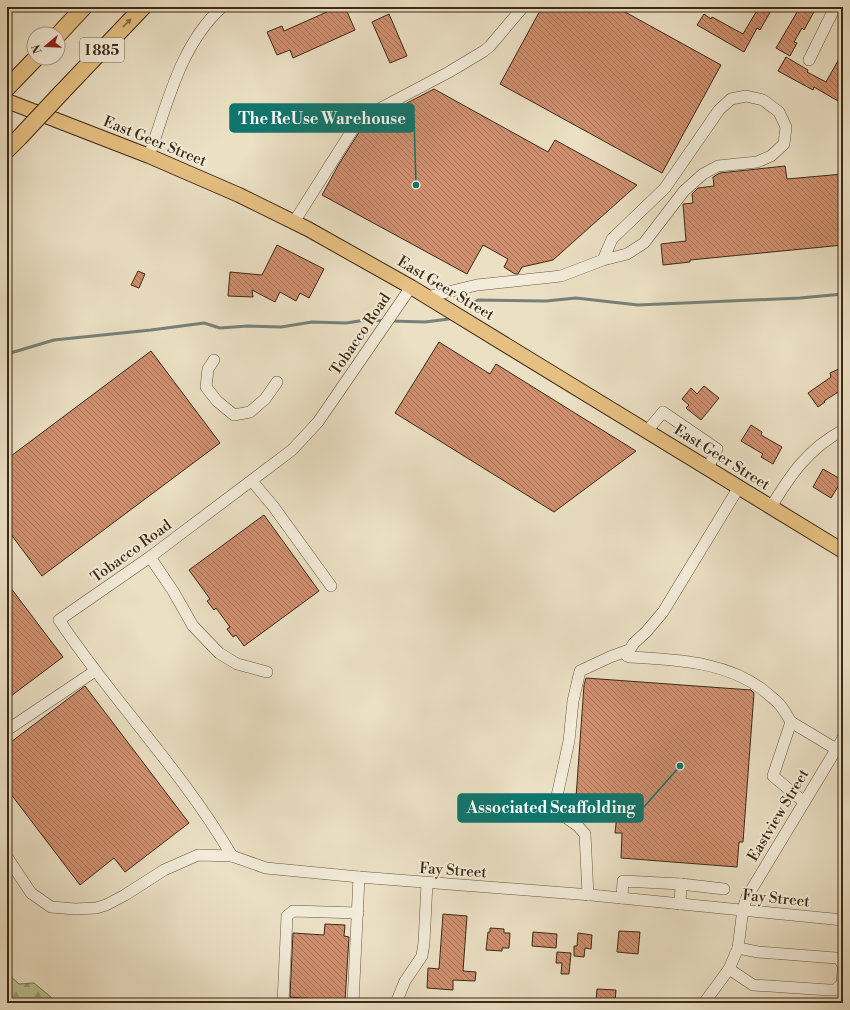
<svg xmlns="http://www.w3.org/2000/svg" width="850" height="1010" font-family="'Libre Bodoni',serif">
<defs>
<pattern id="forest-firs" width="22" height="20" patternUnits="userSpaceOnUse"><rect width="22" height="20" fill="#bcc191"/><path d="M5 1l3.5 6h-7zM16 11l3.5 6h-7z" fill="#9a9d75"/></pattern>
<pattern id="building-back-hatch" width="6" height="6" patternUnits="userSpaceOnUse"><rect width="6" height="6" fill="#cf8f6f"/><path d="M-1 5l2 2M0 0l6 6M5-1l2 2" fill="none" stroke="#a9755a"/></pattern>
</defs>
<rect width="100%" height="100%" fill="#ebe0c4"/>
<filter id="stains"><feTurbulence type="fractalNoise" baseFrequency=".005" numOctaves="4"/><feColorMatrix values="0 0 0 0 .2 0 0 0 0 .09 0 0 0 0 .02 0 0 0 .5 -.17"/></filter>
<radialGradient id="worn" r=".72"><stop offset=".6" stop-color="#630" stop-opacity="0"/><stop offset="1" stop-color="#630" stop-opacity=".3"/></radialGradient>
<path fill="url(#forest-firs)" stroke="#7c7552" d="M7,973L19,984L34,983L58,1003H7Z"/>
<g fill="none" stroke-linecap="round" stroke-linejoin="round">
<g stroke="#768179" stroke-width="3">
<path d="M467,306L478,300L546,301L576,298L638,305L800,298L843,294"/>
<path d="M391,321L425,322L449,319"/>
<path d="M7,354L54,340L151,330L204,323L220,328L248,326L281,327L312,322L346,323L366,320L385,321"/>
</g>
</g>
<g fill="url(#building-back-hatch)" stroke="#3d2914">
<path d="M338,7H345L355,30L293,58L290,50L277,55L267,32L282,26L284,31Z"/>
<path d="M542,7H616L721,65L662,173L500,84Z"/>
<path d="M759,7H773L760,30L757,28L744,52L697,25L704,14L711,19L712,17L743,34Z"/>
<path d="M800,7H811L815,10L804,30L802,28L794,42L797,43L790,56L776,48Z"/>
<path d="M389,14L407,56L390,63L372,22Z"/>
<path d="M843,52V91L838,101L814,87L813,90L778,71L786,57L808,70L807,72L826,82Z"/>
<path d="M434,89L548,152L555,140L637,185L553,260L522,267L518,274H515L504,267L508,259L483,245L467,274L322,195L339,164L363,126Z"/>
<path d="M785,166L787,179L843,174V245L690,260V262L663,265L661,244L686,241L683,204L693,203L692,194L698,188L714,186L713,177L720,173Z"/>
<path d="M277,245L324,269L309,298L300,293L296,301L280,292L275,302L252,290L253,297L228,296L230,272L262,275Z"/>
<path d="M138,271L145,274L139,288L131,285Z"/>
<path d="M439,342L490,374L496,364L636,451L554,512L395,413Z"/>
<path d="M151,351L220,443L42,576L7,529V459Z"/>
<path d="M843,367V389L824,401L825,402L818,407L808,393L831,377L830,373Z"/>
<path d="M704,386L719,398L701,420L686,408L689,405L682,399L691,388L697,394Z"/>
<path d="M751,425L762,432L761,435L782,447L773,464L761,457L763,454L741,441Z"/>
<path d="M823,469L842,480L831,498L813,487Z"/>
<path d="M264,515L319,591L244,646L236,635L233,637L227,629L230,627L216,608L214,610L207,601L210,599L189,570Z"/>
<path d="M7,583L63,657L7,699Z"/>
<path d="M586,678L751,690L754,693L743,842H739L737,867L621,858L622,833H615L617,815L575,812L584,685Z"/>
<path d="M85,686L189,823L125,872L114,858L80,885L7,789V745Z"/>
<path d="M443,914L467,916L463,971L476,972L475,981L453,980V990L427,988L428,968L439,969Z"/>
<path d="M325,924L345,925L344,936L349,937L345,1001L290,997L293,933L324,935Z"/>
<path d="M490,928L504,929V933H510L509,948H502V951L486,950L488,932H490Z"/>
<path d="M619,931L640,932L638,954L617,952Z"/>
<path d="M533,932L557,934L556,948L532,946Z"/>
<path d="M578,933L592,935L591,949L585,948L584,957L574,956V946H577Z"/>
<path d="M557,952L571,953L569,974H561L562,963H556Z"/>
<path d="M597,989L616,990L615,1001L596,1000Z"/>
</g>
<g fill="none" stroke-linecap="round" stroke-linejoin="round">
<g stroke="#685740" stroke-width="12">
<g id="minor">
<path d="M809,60L835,7"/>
<path d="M149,156C167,105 180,45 222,7"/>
<path d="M294,222L358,121L364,117L449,72L484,51L490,46L523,7"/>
<path d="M427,297L477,285L561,276L603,260L627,254L644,243L684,191L703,174L718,166L757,162L771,156L784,144L786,127L779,112L763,100L746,96L731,99L719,110L665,188L612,239L603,260"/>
<path d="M214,360L208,369L206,387L217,401L234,415L250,412L265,399L277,382"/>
<path d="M647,431L663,412L717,449L708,468"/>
<path d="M252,481L273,506L331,586"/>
<path d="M739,487L663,612L646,632L634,643L627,654V656L630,657C677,660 730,661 768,694C771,697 776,700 779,704C784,709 787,716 791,722"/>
<path d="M771,507C791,474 808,449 843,430"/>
<path d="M150,557L173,591L193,626L219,653L237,664L267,672"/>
<path d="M7,730L95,671"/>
<path d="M804,802L773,776L791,722L836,749"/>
<path d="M232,856C183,772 113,701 59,620L150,557L292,450L318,422L411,287"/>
<path d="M7,857L31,893L51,907L75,909L96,908L106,905L125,895L164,870L198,855L232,856L266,868L359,877L591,895L843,920"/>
<path d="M681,884L724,889"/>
<path d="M588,895L585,834L578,826L558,812L557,796L569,741L573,701L580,671L610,657L629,650"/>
<path d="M622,898L623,881L681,884L680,904"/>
<path d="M738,948L758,952L836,958L839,959L843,965"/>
<path d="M729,969L753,985L829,990H835L842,984L843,971"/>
<path d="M283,1003L287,916L293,911L358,913"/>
<path d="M353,1003L359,877"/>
<path d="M396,1003L405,981L422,956L424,943L427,883"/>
<path d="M704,1003L729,969L738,948L743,909L747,897L843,738"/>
</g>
</g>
<g stroke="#3d2914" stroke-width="16">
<path id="major" d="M7,101L149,156L239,195L308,229L411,287L843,551"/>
</g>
<g stroke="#3d2914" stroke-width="18">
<g id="highway">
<path d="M58,35L84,7"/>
<path d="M7,88L36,58"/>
<path d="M62,92L143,7"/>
<path d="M7,150L19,138"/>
</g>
</g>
<use href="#minor" stroke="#f2ebd9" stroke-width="11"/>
<use href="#major" stroke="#e6c082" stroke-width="14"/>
<use href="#highway" stroke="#e6c082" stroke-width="16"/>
<g stroke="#3d2914" stroke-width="18" stroke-linecap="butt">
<path id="highway-bridge" d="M19,138L62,92"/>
</g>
<use href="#highway-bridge" stroke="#e6c082" stroke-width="16"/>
</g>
<defs><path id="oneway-solid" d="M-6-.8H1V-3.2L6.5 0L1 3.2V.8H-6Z"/></defs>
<use fill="#896d46" href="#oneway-solid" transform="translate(127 23) rotate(-46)"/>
<g text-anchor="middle" stroke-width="4" stroke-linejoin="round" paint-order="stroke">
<rect fill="#f2ebd9" stroke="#73634f" stroke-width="1" x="80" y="38" width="44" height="24" rx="3"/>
<g font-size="14" font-weight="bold" fill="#3d2914">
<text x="102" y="55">I 885</text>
</g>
<g font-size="15" fill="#3d2914" stroke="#f2ebd9">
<text transform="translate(155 141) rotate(22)" y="5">East Geer Street</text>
<text transform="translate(446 288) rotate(31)" y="5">East Geer Street</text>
<text transform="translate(360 334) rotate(-56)" y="5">Tobacco Road</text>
<text transform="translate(722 457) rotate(32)" y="5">East Geer Street</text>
<text transform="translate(131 551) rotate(-36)" y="5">Tobacco Road</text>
<text transform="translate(778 815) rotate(-59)" y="5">Eastview Street</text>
<text transform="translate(453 870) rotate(4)" y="5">Fay Street</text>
<text transform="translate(776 898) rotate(6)" y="5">Fay Street</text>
</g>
</g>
<path fill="none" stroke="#0f766e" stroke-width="1.5" d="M416 185L414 118M680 766L643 808"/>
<g fill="#0f766e" stroke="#f2ebd9" stroke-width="1.5">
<circle cx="416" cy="185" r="4"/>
<circle cx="680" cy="766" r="4"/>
</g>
<g fill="#0f766e" stroke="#0f766e" stroke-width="1.5">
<rect x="230" y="104" width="184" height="28" rx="4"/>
<rect x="458" y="794" width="185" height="28" rx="4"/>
</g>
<g font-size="16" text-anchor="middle" font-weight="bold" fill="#fff">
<text x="322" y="124">The ReUse Warehouse</text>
<text x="551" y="813">Associated Scaffolding</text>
</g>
<rect width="850" height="1010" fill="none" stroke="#ebe0c4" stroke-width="24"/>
<rect x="8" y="8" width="834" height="994" fill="none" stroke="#3d2914" stroke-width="2"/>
<rect x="12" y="12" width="826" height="986" fill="none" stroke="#3d2914"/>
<g transform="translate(46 46) rotate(251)"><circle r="19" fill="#f2ebd9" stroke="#aa9d8a"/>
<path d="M0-3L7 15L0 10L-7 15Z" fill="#8f2418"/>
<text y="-6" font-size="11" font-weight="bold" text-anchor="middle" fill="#3d2914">N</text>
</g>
<rect width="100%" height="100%" filter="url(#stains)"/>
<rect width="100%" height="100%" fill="url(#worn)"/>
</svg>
